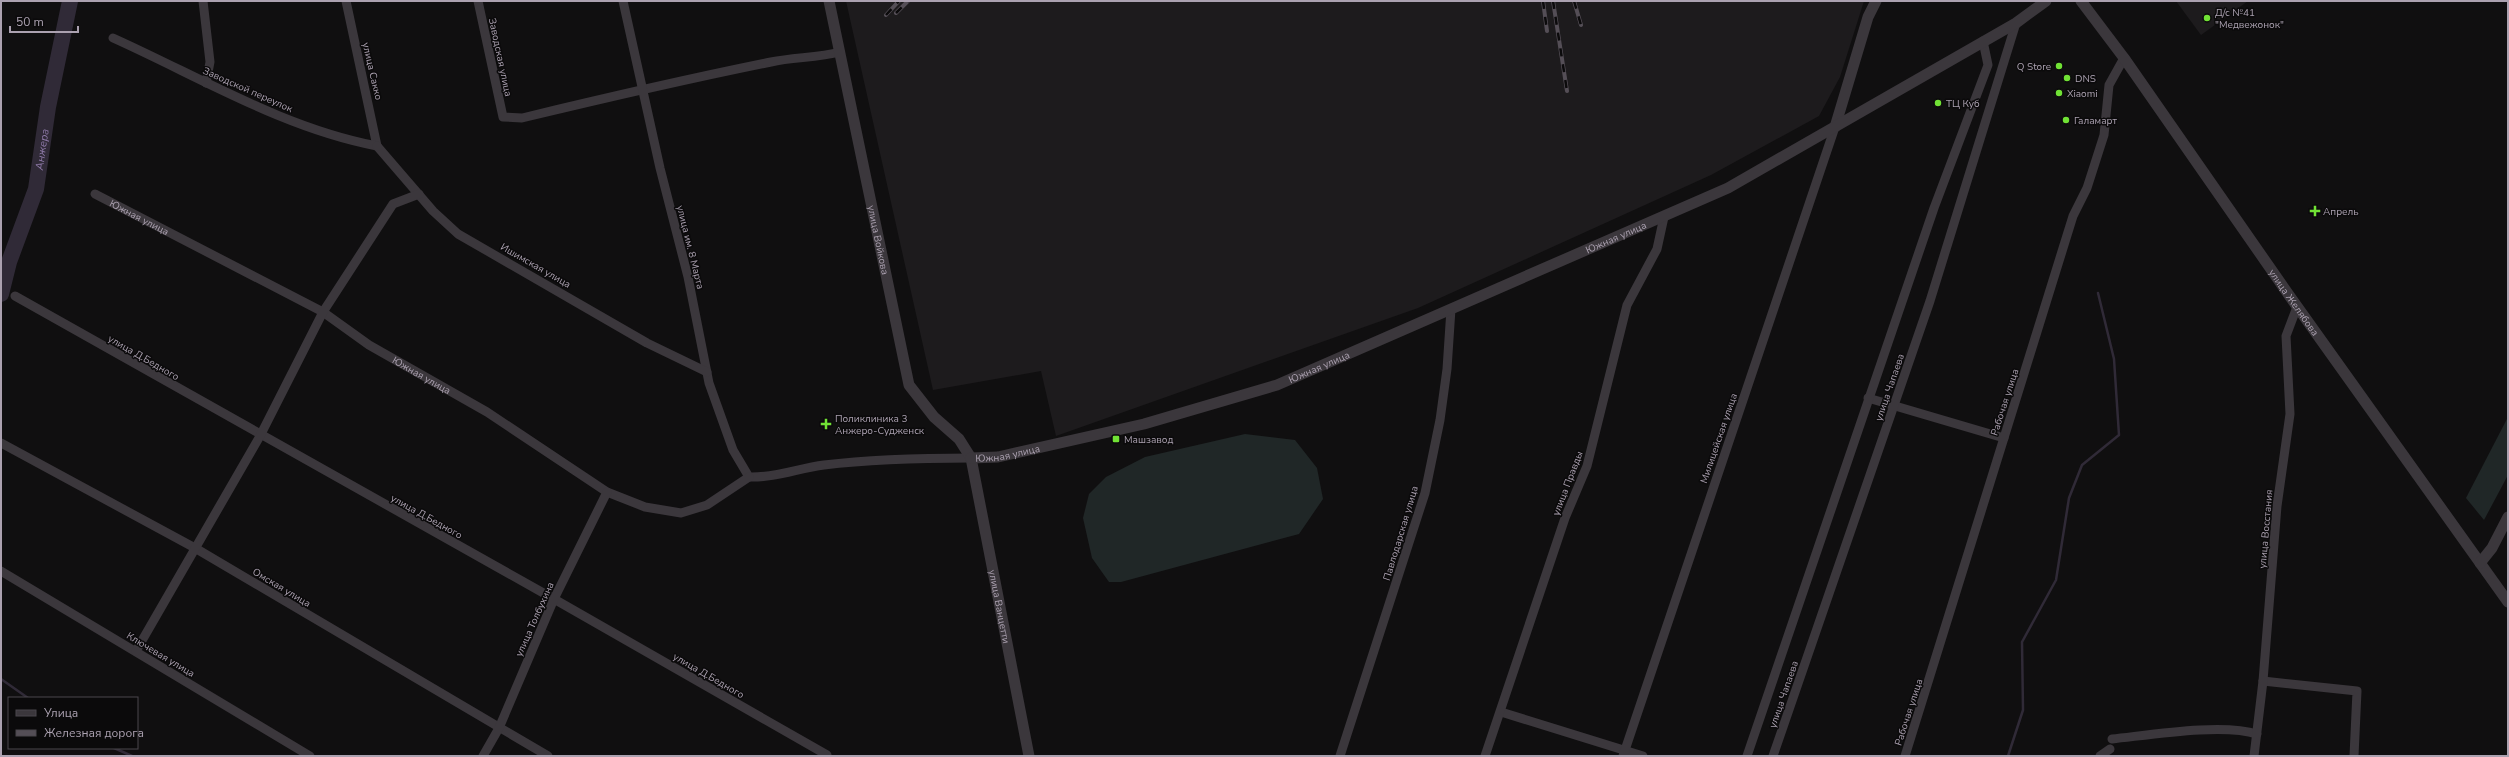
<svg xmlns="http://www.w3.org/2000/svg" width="2509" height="757" font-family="'Nunito Sans',sans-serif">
<rect width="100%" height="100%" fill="#100f10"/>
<g fill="#1d1b1d">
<path d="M846,1H1864L1840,77L1819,116L1711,175L1418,308L1056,436L1041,371L933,390Z"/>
<path d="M2176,1H2248L2201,35Z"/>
</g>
<g fill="#202727">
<path d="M2508,417V475L2484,520L2466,498Z"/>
<path d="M1245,434L1295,440L1317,468L1323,499L1299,534L1121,582H1109L1092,558L1083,518L1089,494L1106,477L1145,457Z"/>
</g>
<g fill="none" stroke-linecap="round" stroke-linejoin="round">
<g stroke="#302a37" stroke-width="2.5">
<path d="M1,679L28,698"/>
<path d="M114,748L132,756"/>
<path d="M2008,756L2023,710L2022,642L2056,580L2069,498L2082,465L2119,435L2114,359L2098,293"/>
</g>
<path stroke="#302a37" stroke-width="16" id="s1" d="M1,294L9,262L36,189L48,107L70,1"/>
<g stroke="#3b373c" stroke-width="9">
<path d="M203,1L210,62L206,83"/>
<path d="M346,1L377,146"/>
<path d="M478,1L503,117L522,118C605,98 687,79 771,62C794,57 817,58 840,52"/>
<path d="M623,1L660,168L688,277L709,383L733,450L749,477C775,478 799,468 824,465C873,459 922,458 971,458"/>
<path d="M113,38C200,77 283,128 377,146"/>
<path d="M377,146L433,211L458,234L647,343L707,372"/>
<path id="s2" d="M95,194L323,312L369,345L487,412L607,492L645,507L681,513L707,505L749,477"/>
<path d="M15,296L554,599L827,755"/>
<path d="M1868,398L2004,438"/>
<path d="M1,443L195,548L548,756"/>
<path d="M1,571L310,756"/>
<path d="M136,651L260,436L323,312L393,204L419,194"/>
<path d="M2263,681L2357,691L2354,756"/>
<path d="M1501,712L1643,756"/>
<path d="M2112,739C2150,735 2222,723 2257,734"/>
<path d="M483,756L499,728L554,599L607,492"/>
<path d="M1340,756L1425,493L1440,420L1447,369L1451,309"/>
<path d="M1485,756L1565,518L1587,466L1627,305L1657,249L1664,217"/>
<path d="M1623,756L1835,127"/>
<path d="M1747,756L1934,208L1988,65L1983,41"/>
<path d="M1773,756L1930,301L2016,23"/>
<path d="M1905,756L2073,216L2087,188L2104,135L2109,85L2124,58"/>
<path d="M2100,756L2110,749"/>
<path d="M2254,756L2263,681L2277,506L2290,414L2286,336L2297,307"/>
</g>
<g stroke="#3b373c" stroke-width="11">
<path id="s3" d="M829,1L909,385L934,417L959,439L971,458L1029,756"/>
<path id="s4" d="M2081,1L2124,58L2291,298L2508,602"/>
<path d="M1835,127L1868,17L1876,1"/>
<path id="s5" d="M971,458L998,457L1144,424L1277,385L1728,188L2016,23L2046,1"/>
<path d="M2480,563L2492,548L2508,517"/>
</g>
<g stroke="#544e56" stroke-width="4">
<g id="rail">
<path d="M1543,1L1547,31"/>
<path d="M1553,1L1567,91"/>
<path d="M1574,1L1581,25"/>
<path d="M896,13L908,1"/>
<path d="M886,15L899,1"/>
</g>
</g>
<use href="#rail" stroke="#0b0a0b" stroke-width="2.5" stroke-dasharray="8" stroke-linecap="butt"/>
</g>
<g fill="#71e235" stroke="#0b0a0b" stroke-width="1.5">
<circle cx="2207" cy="18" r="4"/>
<circle cx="2059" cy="66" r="4"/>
<circle cx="2067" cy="78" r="4"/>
<circle cx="2059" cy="93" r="4"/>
<circle cx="1938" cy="103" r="4"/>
<circle cx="2066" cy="120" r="4"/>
<path d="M2313 205h4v4h4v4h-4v4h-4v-4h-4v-4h4z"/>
<path d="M824 418h4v4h4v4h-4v4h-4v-4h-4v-4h4z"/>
<rect x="1112" y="435" width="8" height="8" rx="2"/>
</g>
<g text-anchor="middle" stroke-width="3" stroke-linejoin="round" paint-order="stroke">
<g font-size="10" fill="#aba1b0" stroke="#0b0a0b" text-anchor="start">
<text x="2215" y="16">Д/с №41<tspan x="2215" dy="12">"Медвежонок"</tspan></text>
<text x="2051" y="70" text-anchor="end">Q Store</text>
<text x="2075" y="82">DNS</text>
<text x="2067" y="97">Xiaomi</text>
<text x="1946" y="107">ТЦ Куб</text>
<text x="2074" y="124">Галамарт</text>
<text x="2323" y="215">Апрель</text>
<text x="835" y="422">Поликлиника 3<tspan x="835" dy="12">Анжеро-Судженск</tspan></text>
<text x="1124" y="443">Машзавод</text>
</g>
<g font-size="10" fill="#aba1b0" stroke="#0b0a0b">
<text transform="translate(501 57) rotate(78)" y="4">Заводская улица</text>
<text transform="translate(373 71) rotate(77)" y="4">улица Сакко</text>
<text transform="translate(248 89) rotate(24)" y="4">Заводской переулок</text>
<text dy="4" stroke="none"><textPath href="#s2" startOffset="50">Южная улица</textPath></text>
<text dy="4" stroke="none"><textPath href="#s5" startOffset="685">Южная улица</textPath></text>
<text dy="4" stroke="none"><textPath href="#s3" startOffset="244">улица Войкова</textPath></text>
<text transform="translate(691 247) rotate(76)" y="4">улица им. 8 Марта</text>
<text transform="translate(536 265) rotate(30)" y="4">Ишимская улица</text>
<text dy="4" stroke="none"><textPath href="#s4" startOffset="369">улица Желябова</textPath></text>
<text transform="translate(144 357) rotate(30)" y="4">улица Д.Бедного</text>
<text dy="4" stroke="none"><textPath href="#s5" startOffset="361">Южная улица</textPath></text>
<text dy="4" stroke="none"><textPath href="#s2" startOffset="374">Южная улица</textPath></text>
<text transform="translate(1889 387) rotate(-71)" y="4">улица Чапаева</text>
<text transform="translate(2004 402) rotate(-72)" y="4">Рабочая улица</text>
<text transform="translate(1718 438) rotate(-71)" y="4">Милицейская улица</text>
<text dy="4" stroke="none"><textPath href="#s5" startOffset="37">Южная улица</textPath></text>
<text transform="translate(1567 483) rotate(-69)" y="4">улица Правды</text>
<text transform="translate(427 516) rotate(29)" y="4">улица Д.Бедного</text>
<text transform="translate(2265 529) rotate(-85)" y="4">улица Восстания</text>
<text transform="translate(1400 533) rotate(-73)" y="4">Павлодарская улица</text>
<text transform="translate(282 587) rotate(31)" y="4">Омская улица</text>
<text dy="4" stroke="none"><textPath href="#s3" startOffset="640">улица Ванцетти</textPath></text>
<text transform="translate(534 619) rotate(-66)" y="4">улица Толбухина</text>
<text transform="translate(161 654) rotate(31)" y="4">Ключевая улица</text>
<text transform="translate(709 675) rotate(30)" y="4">улица Д.Бедного</text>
<text transform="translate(1783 694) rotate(-71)" y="4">улица Чапаева</text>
<text transform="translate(1908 712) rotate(-72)" y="4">Рабочая улица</text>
</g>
<g font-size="11" font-style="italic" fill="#8f7aa9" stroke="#0b0a0b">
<text dy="4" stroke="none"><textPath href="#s1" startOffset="151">Анжера</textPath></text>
</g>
</g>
<rect width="2509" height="757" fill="none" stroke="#aba1b0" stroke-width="4"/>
<rect x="8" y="697" width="130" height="52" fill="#0b0a0b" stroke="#4b464d"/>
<rect x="16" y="710" width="20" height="6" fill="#3b373c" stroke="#4b464d"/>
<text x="44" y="717" font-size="12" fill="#aba1b0">Улица</text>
<rect x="16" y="730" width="20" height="6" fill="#544e56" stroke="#4b464d"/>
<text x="44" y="737" font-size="12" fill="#aba1b0">Железная дорога</text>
<path d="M10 26v6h68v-6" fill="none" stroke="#aba1b0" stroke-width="2"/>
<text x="16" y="26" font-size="12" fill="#aba1b0" stroke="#0b0a0b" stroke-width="3" paint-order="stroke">50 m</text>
</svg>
